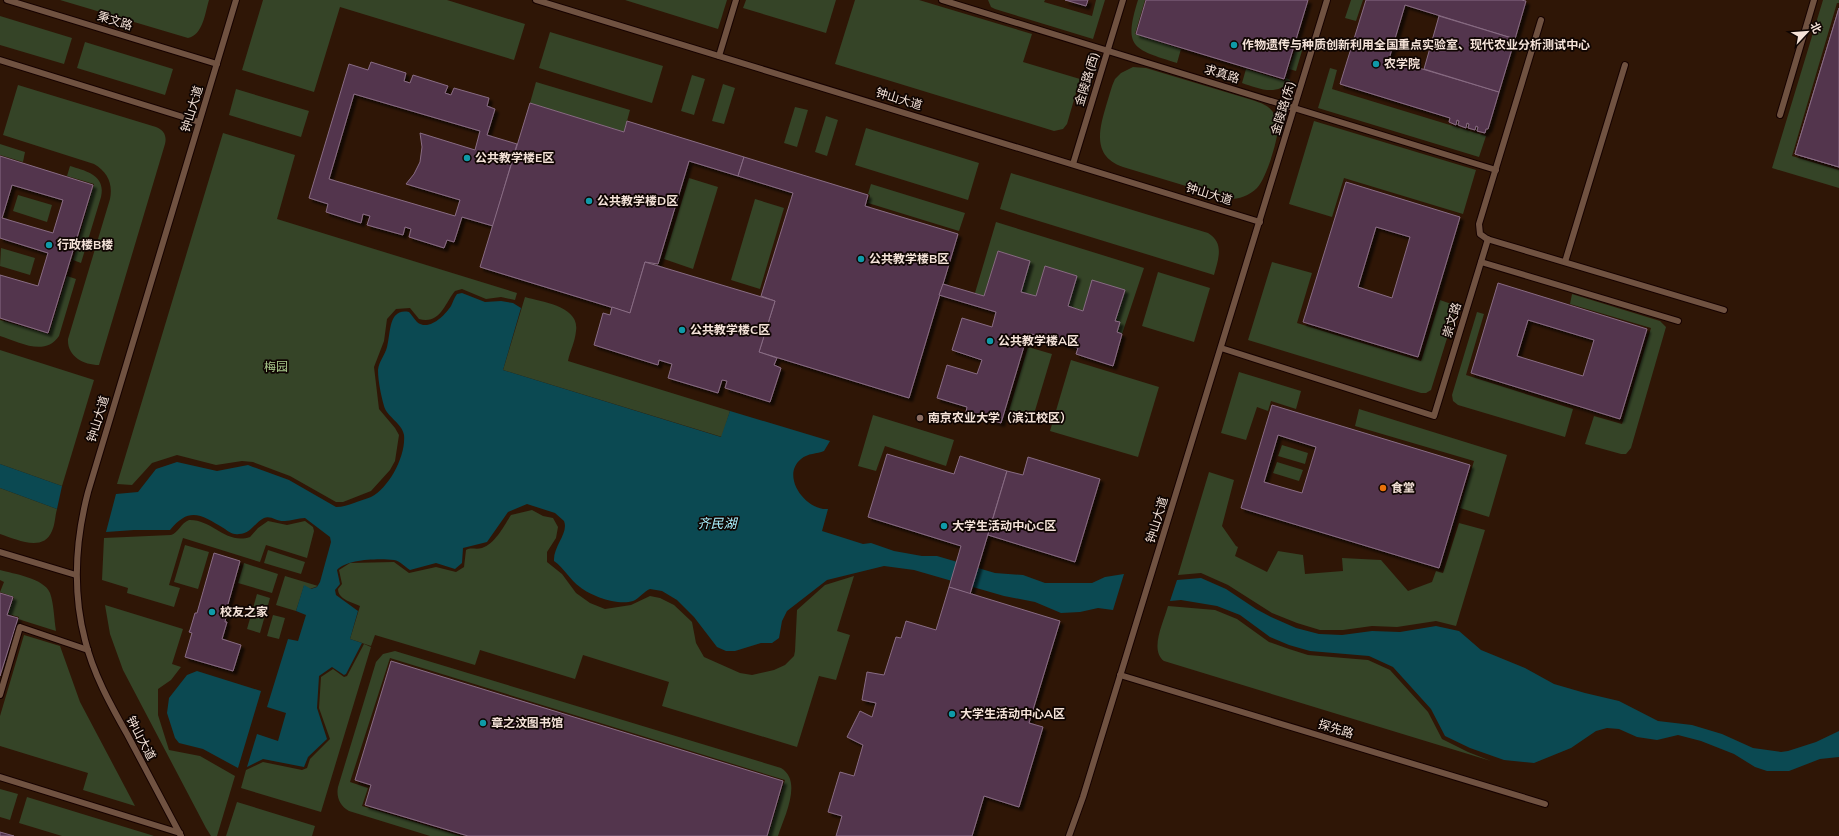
<svg xmlns="http://www.w3.org/2000/svg" width="1839" height="836" font-family="Mulish,'Noto Sans SC',sans-serif">
<defs>
<filter id="shadow"><feDropShadow dx="3.5" dy="3.5" stdDeviation="1" flood-color="#0009"/></filter>
</defs>
<rect width="100%" height="100%" fill="#2f1606"/>
<g fill="#354427">
<path d="M60,0H209C205,13 203,35 188,38Z"/>
<path d="M263,0H447L525,24L514,60L340,7L314,92L242,70Z"/>
<path d="M625,0H727L718,29Z"/>
<path d="M746,0H836L826,33L743,8Z"/>
<path d="M855,0H919L1032,34L1023,62L1080,79L1067,124L1063,129L1054,131L835,64Z"/>
<path d="M988,0H1045L1044,2L1092,16L1096,0H1105L1093,39L995,9L991,7Z"/>
<path d="M1138,0H1145L1135,34L1181,49L1177,63C1133,49 1123,48 1138,0Z"/>
<path d="M1351,0H1363L1356,21L1345,18Z"/>
<path d="M1823,0H1839V3H1837L1792,156L1839,170V188L1772,168Z"/>
<path d="M0,16L72,38L64,64L0,45Z"/>
<path d="M550,32L663,66L652,103L539,68Z"/>
<path d="M85,42L173,69L165,95L77,68Z"/>
<path d="M1298,42L1304,44L1296,71L1289,69Z"/>
<path d="M1133,67L1146,68L1249,99C1258,102 1267,104 1273,112C1276,116 1277,122 1278,127C1278,140 1266,179 1257,188C1249,196 1239,199 1229,199L1123,167C1092,156 1099,130 1106,106C1109,97 1111,87 1115,79L1121,73Z"/>
<path d="M1330,68L1337,70L1332,89L1486,136L1479,157L1318,108Z"/>
<path d="M1246,69L1285,81L1286,78L1290,80V81C1277,97 1257,88 1242,83Z"/>
<path d="M692,75L705,79L694,115L681,111Z"/>
<path d="M536,82L630,110L624,132L530,103Z"/>
<path d="M723,84L735,88L724,124L712,121Z"/>
<path d="M18,85L156,127C164,130 167,136 165,144L99,365C83,365 67,356 68,339L110,199C113,184 108,172 94,164L3,135Z"/>
<path d="M236,89L309,111L301,137L229,115Z"/>
<path d="M795,107L808,110L797,147L784,143Z"/>
<path d="M826,116L838,120L827,156L815,152Z"/>
<path d="M1314,121L1476,170L1463,214L1344,178L1332,217L1289,204Z"/>
<path d="M866,128L979,163L968,200L855,165Z"/>
<path d="M223,133L295,155L277,219L517,293L515,300L501,297L486,299L462,289L455,291C445,303 440,325 419,319L410,308L396,309L387,319L384,341L374,367L379,409L395,428L399,435L395,461L390,470L371,491L343,502H336L290,476L253,462L242,461L216,465L177,455L152,463L132,485L117,484Z"/>
<path d="M0,144L25,152L23,162L0,155Z"/>
<path d="M70,166C86,171 106,175 101,197L81,263L73,260L94,184L67,176Z"/>
<path d="M1011,173L1208,233C1225,243 1218,260 1214,275L1000,209Z"/>
<path d="M689,178L718,187L693,269L664,259Z"/>
<path d="M871,184L965,213L959,231L868,203L870,195L868,194Z"/>
<path d="M18,195L52,205L47,222L13,211Z"/>
<path d="M755,199L784,208L760,289L731,280Z"/>
<path d="M996,222L1144,268L1122,334L1117,332L1120,322L1115,321L1125,291L1083,311L1068,306L1077,276L1045,266L1036,296L1021,292L1030,261L998,251L984,296L975,293Z"/>
<path d="M1,248L35,258L30,275L0,266Z"/>
<path d="M1272,262L1312,273L1297,323L1421,361L1440,300L1457,306L1431,390L1426,393H1421L1248,340Z"/>
<path d="M1158,272L1210,288L1194,342L1142,326Z"/>
<path d="M67,276L76,279L59,336C45,357 19,342 0,336V320L49,334Z"/>
<path d="M1572,294L1660,321L1666,327L1631,448L1626,454H1621L1585,444L1594,416L1622,424L1651,328L1570,304Z"/>
<path d="M525,297C542,302 580,306 576,331C575,342 570,351 568,361L730,411L722,437L503,370Z"/>
<path d="M1477,312L1484,314L1466,375L1573,409L1565,437L1458,405L1453,401L1452,395Z"/>
<path d="M1028,347L1052,354L1031,424L1007,417Z"/>
<path d="M0,350L94,380L62,486L0,464Z"/>
<path d="M1071,360L1159,387L1138,457L1050,431Z"/>
<path d="M1239,372L1301,391L1296,409L1271,401L1268,411L1257,407L1246,440L1221,433Z"/>
<path d="M1359,409L1507,455L1489,517L1460,508L1474,461L1355,426Z"/>
<path d="M873,415L954,440L946,466L885,446L876,471L858,466Z"/>
<path d="M1282,445L1308,453L1305,464L1278,456Z"/>
<path d="M1277,462L1303,470L1299,481L1273,473Z"/>
<path d="M1209,472L1234,480L1222,526L1236,546L1238,547L1235,556L1267,572L1278,551L1303,555L1305,574L1343,571L1342,558L1381,560L1408,591L1432,582L1436,571L1443,573L1459,523L1485,530L1456,626L1436,621L1397,627L1372,626L1343,630H1320L1297,623L1272,613L1228,585L1201,573L1178,575Z"/>
<path d="M0,488L57,509C55,516 55,525 52,531C43,553 16,539 0,534Z"/>
<path d="M532,510L543,516L553,518L558,527L556,538L547,552V562L562,574L576,593L590,603L605,609L631,605L650,596L660,598L674,605L692,622L696,643L704,657L740,673L752,675L774,670L785,665L794,656L795,651L797,610L825,585L854,576L837,631L850,635L836,680L819,676L797,747L662,706L669,682L583,655L575,679L480,650L475,665L375,635L371,646L350,639L360,606C351,602 338,599 338,589L342,584L339,570L350,563L394,562L409,573L436,567L456,572L464,567L466,550C471,547 476,550 482,548C495,544 504,526 511,515Z"/>
<path d="M189,520C212,519 226,545 250,537L258,528L268,521L287,525L305,521L313,527L314,531L307,558L266,545L260,562L183,538L169,585L180,588L174,607L127,593L128,588L102,580L104,538L171,535C178,533 181,523 189,520Z"/>
<path d="M185,545L209,552L198,589L174,582Z"/>
<path d="M268,550L305,562L301,574L264,563Z"/>
<path d="M244,563L278,574L272,593L238,583Z"/>
<path d="M0,570C14,574 44,578 50,593C54,604 54,619 56,631L18,619L19,617L8,614L14,597L0,592L4,582L0,580Z"/>
<path d="M285,576L318,586L310,589L304,586L296,611L276,605Z"/>
<path d="M257,594L270,598L260,633L247,629Z"/>
<path d="M105,605L183,629L172,664L181,667L171,680L158,689V715L169,750L200,756L235,776L217,836H211L206,828L123,670L110,634Z"/>
<path d="M1168,606L1215,610L1237,619L1269,642L1289,649L1308,655L1368,660L1390,670L1428,712L1442,739L1468,752L1491,761L1164,661C1149,650 1164,621 1168,606Z"/>
<path d="M273,615L285,618L279,639L267,636Z"/>
<path d="M24,635L60,646L80,702L135,806L83,790L88,773L0,746V716Z"/>
<path d="M364,644L371,647L321,812L241,788L246,770L263,762L302,770L307,768L310,759L330,739L319,708L321,677L333,669L344,677L347,676Z"/>
<path d="M395,651L781,768C803,781 784,817 778,836H768L785,780L390,658L350,782L368,788L362,806L461,836H430L349,811C340,806 336,797 338,787L376,662L383,654Z"/>
<path d="M0,789L18,794L10,820L0,817Z"/>
<path d="M27,797L151,835L154,836H62L19,823Z"/>
<path d="M237,802L315,826L312,836H226Z"/>
</g>
<g fill="#0b4952">
<path d="M462,293L485,302L501,301L513,303L521,308L503,370L721,437L730,411L830,441L824,451C817,454 808,453 801,459C780,476 806,511 828,509L822,531L863,544L871,543L894,551L922,556H937L995,573L1023,575L1045,583H1092L1105,577L1124,574L1113,610L1098,608L1080,612L1061,613L1035,602L1004,596L914,570L884,566L827,580L787,611L782,621L779,638L772,643H761L735,651H726L717,647L694,617L677,600L662,591L650,589C644,591 639,599 633,601C618,606 591,596 580,587C570,580 564,568 554,561C553,546 569,533 564,521L555,513L527,504L508,512L487,542L463,548L462,563L455,569L436,563L410,570C405,567 400,561 394,560C380,558 346,559 337,570L340,584L335,590L336,595L358,611L350,639L362,643L346,674L344,675L332,667L319,676L317,708L327,739L308,757L304,767L263,759L247,767L257,734L278,741L286,713L267,707L288,639L298,641L306,615L296,611L304,585L311,589L317,587L320,582L331,542L330,537L305,518C298,518 291,521 285,521C277,522 271,515 264,518C254,523 251,534 239,534C233,535 229,532 225,529C201,515 190,506 170,530H134L106,532L116,494L138,492L156,469L177,462L217,471L248,465L253,467L289,480L336,507C343,507 348,505 354,503C359,501 366,499 371,497C389,488 406,456 404,435C402,423 387,417 384,406C381,395 378,381 378,370C379,361 385,355 387,347C391,333 388,308 409,312C412,315 414,319 417,322C429,332 445,315 451,306C453,302 454,298 457,294Z"/>
<path d="M0,464L62,486L57,509L0,488Z"/>
<path d="M1201,578L1226,589L1256,609L1271,617L1296,628L1319,634L1342,635L1372,631L1400,632L1436,626L1459,631L1481,650L1525,668L1554,684L1585,693L1619,701L1658,721L1692,725L1722,734L1753,748L1781,752L1788,751L1816,742L1839,731V757L1820,759L1789,771H1767L1755,767L1734,754L1701,741L1678,735L1657,740L1637,737L1619,729L1607,728L1596,731L1571,748L1534,763L1504,760L1470,748L1445,736L1431,709L1393,667L1369,656L1310,651L1289,645L1270,637L1240,615L1217,606L1181,600L1170,601L1177,580Z"/>
<path d="M197,671L261,691L238,768L203,749L179,743L175,738L167,713L169,698L187,675Z"/>
</g>
<g fill="#53344e" stroke="#886c83" fill-rule="evenodd" filter="url(#shadow)">
<path d="M1065,0H1088L1086,6Z"/>
<path d="M1146,0H1308L1284,79L1136,34Z"/>
<path d="M1366,0H1521L1526,1L1515,39L1405,5L1389,59L1499,92L1488,129H1486L1485,133L1477,131L1478,127L1476,126L1475,130L1468,128L1469,124L1467,123L1466,128L1458,125L1459,121L1457,120L1456,125L1449,122L1450,118L1340,84Z"/>
<path d="M1839,8V167L1795,154Z"/>
<path d="M1839,8V167L1795,154Z"/>
<path d="M1439,16L1515,39L1499,92L1424,69Z"/>
<path d="M371,62L406,73L404,81L410,83L413,75L448,86L445,93L451,95L454,88L489,98L487,106L495,109L487,135L517,144L493,226L462,217L454,242L447,240L444,248L409,237L411,229L405,227L403,235L367,225L370,216L363,214L361,223L326,212L328,204L309,198L349,64L368,70ZM354,94L480,131L475,150L420,133L422,147L420,162L414,174L406,184L460,200L455,216L329,179Z"/>
<path d="M530,103L624,132L627,121L744,157L738,176L689,161L658,264L645,262L630,313L480,267Z"/>
<path d="M0,156L93,185L48,333L0,318V275L38,286L48,253L0,238ZM12,185L63,200L53,233L2,218Z"/>
<path d="M744,157L868,195L865,206L958,234L909,398L759,352L775,301L761,296L793,193L738,176Z"/>
<path d="M1346,182L1460,217L1418,357L1303,322ZM1376,227L1410,237L1392,298L1358,287Z"/>
<path d="M998,251L1030,261L1021,292L1036,296L1045,266L1077,276L1068,306L1083,311L1092,280L1125,290L1115,321L1120,322L1117,332L1122,334L1113,366L1076,354L1078,348L1028,333L1001,423L966,412L967,407L937,398L947,365L977,374L982,360L952,350L962,318L992,327L996,312L939,295L943,284L984,296Z"/>
<path d="M645,262L775,301L759,352L777,358L774,365L781,368L770,402L725,388L727,381L722,380L718,393L668,378L672,364L659,360L658,365L594,345L603,313L610,315L612,307L630,313Z"/>
<path d="M1498,283L1647,329L1620,419L1471,373ZM1528,320L1594,340L1583,376L1517,356Z"/>
<path d="M1272,405L1470,465L1439,568L1241,508ZM1278,435L1316,447L1302,493L1264,482Z"/>
<path d="M887,454L954,474L960,456L1007,471L970,594L949,587L961,546L868,517Z"/>
<path d="M1028,457L1100,479L1075,562L988,535L1007,471L1023,475Z"/>
<path d="M214,553L240,561L226,611L227,612L225,622H227L222,639L241,645L233,671L185,657L192,633L189,632L190,630L195,613H197Z"/>
<path d="M949,587L1060,621L1029,723L1043,727L1019,807L984,796L972,836H836L842,816L828,812L840,772L854,776L863,745L847,737L860,711L872,717L876,703L862,700L867,672L884,675L896,637L901,638L906,621L936,630Z"/>
<path d="M0,593L13,597L7,615L18,618L0,676Z"/>
<path d="M391,661L783,781L767,836H468L365,805L371,785L355,780Z"/>
<path d="M0,832L14,836H0Z"/>
</g>
<g fill="none" stroke-linecap="round" stroke-linejoin="round">
<g stroke="#160200" stroke-width="8">
<g id="service">
<path d="M7,0L217,64"/>
<path d="M536,0L1260,222"/>
<path d="M942,0L1496,170"/>
<path d="M1541,20L1479,224L1480,234L1487,239L1724,310"/>
<path d="M719,56L736,0"/>
<path d="M0,60L199,122"/>
<path d="M1780,115L1814,0"/>
<path d="M1073,164L1123,0"/>
<path d="M1481,262L1678,321"/>
<path d="M1565,262L1625,65"/>
<path d="M1221,348L1434,416L1488,239"/>
<path d="M0,552L76,575"/>
<path d="M1120,675L1545,804"/>
<path d="M0,695L20,627L88,650"/>
<path d="M0,777L180,833"/>
<path d="M181,836C163,802 145,768 127,734C110,704 93,673 85,640C72,590 75,542 88,492L236,0"/>
<path d="M1069,836L1083,797L1327,0"/>
</g>
</g>
<use href="#service" stroke="#705241" stroke-width="6"/>
</g>
<g fill="#0f9aa8" stroke="#0f0502" stroke-width="1.5">
<circle cx="1234" cy="45" r="4"/>
<circle cx="1376" cy="64" r="4"/>
<circle cx="467" cy="158" r="4"/>
<circle cx="589" cy="201" r="4"/>
<circle cx="49" cy="245" r="4"/>
<circle cx="861" cy="259" r="4"/>
<circle cx="682" cy="330" r="4"/>
<circle cx="990" cy="341" r="4"/>
<circle cx="944" cy="526" r="4"/>
<circle cx="212" cy="612" r="4"/>
<circle cx="952" cy="714" r="4"/>
<circle cx="483" cy="723" r="4"/>
</g>
<circle fill="#8d6e63" stroke="#0f0502" stroke-width="1.5" cx="920" cy="418" r="4"/>
<circle fill="#e8710a" stroke="#0f0502" stroke-width="1.5" cx="1383" cy="488" r="4"/>
<g text-anchor="middle" stroke-width="3.5" stroke-linejoin="round" paint-order="stroke">
<g font-size="12" fill="#f4e2d8" stroke="#0f0502">
<text transform="translate(115 21) rotate(17)" y="4">秉文路</text>
<text transform="translate(1222 74) rotate(17)" y="4">求真路</text>
<text transform="translate(1087 79) rotate(-73)" y="4">金陵路(西)</text>
<text transform="translate(899 99) rotate(17)" y="4">钟山大道</text>
<text transform="translate(1283 108) rotate(-73)" y="4">金陵路(东)</text>
<text transform="translate(192 109) rotate(-73)" y="4">钟山大道</text>
<text transform="translate(1209 194) rotate(17)" y="4">钟山大道</text>
<text transform="translate(1452 320) rotate(-73)" y="4">崇文路</text>
<text transform="translate(98 419) rotate(-73)" y="4">钟山大道</text>
<text transform="translate(1157 520) rotate(-73)" y="4">钟山大道</text>
<text transform="translate(1336 729) rotate(17)" y="4">探先路</text>
<text transform="translate(141 738) rotate(62)" y="4">钟山大道</text>
</g>
<g font-size="12" font-weight="bold" fill="#f4e2d8" stroke="#0f0502" text-anchor="start">
<text x="1242" y="49">作物遗传与种质创新利用全国重点实验室、现代农业分析测试中心</text>
<text x="1384" y="68">农学院</text>
<text x="475" y="162">公共教学楼E区</text>
<text x="597" y="205">公共教学楼D区</text>
<text x="57" y="249">行政楼B楼</text>
<text x="869" y="263">公共教学楼B区</text>
<text x="690" y="334">公共教学楼C区</text>
<text x="998" y="345">公共教学楼A区</text>
<text x="928" y="422">南京农业大学（滨江校区）</text>
<text x="1391" y="492">食堂</text>
<text x="952" y="530">大学生活动中心C区</text>
<text x="220" y="616">校友之家</text>
<text x="960" y="718">大学生活动中心A区</text>
<text x="491" y="727">章之汶图书馆</text>
</g>
<g font-size="12" fill="#abcb8e" stroke="#0f0502">
<text x="276" y="371">梅园</text>
</g>
<g font-size="13" font-style="italic" fill="#a9effd" stroke="#0f0502">
<text x="717" y="528">齐民湖</text>
</g>
</g>
<g transform="translate(1807 32) rotate(64)" stroke="#0f0502" stroke-width="3" paint-order="stroke">
<path d="M0-3L7 15L0 10L-7 15Z" fill="#f4e2d8"/>
<text y="-6" font-size="11" font-weight="bold" text-anchor="middle" fill="#f4e2d8">北</text>
</g>
</svg>
